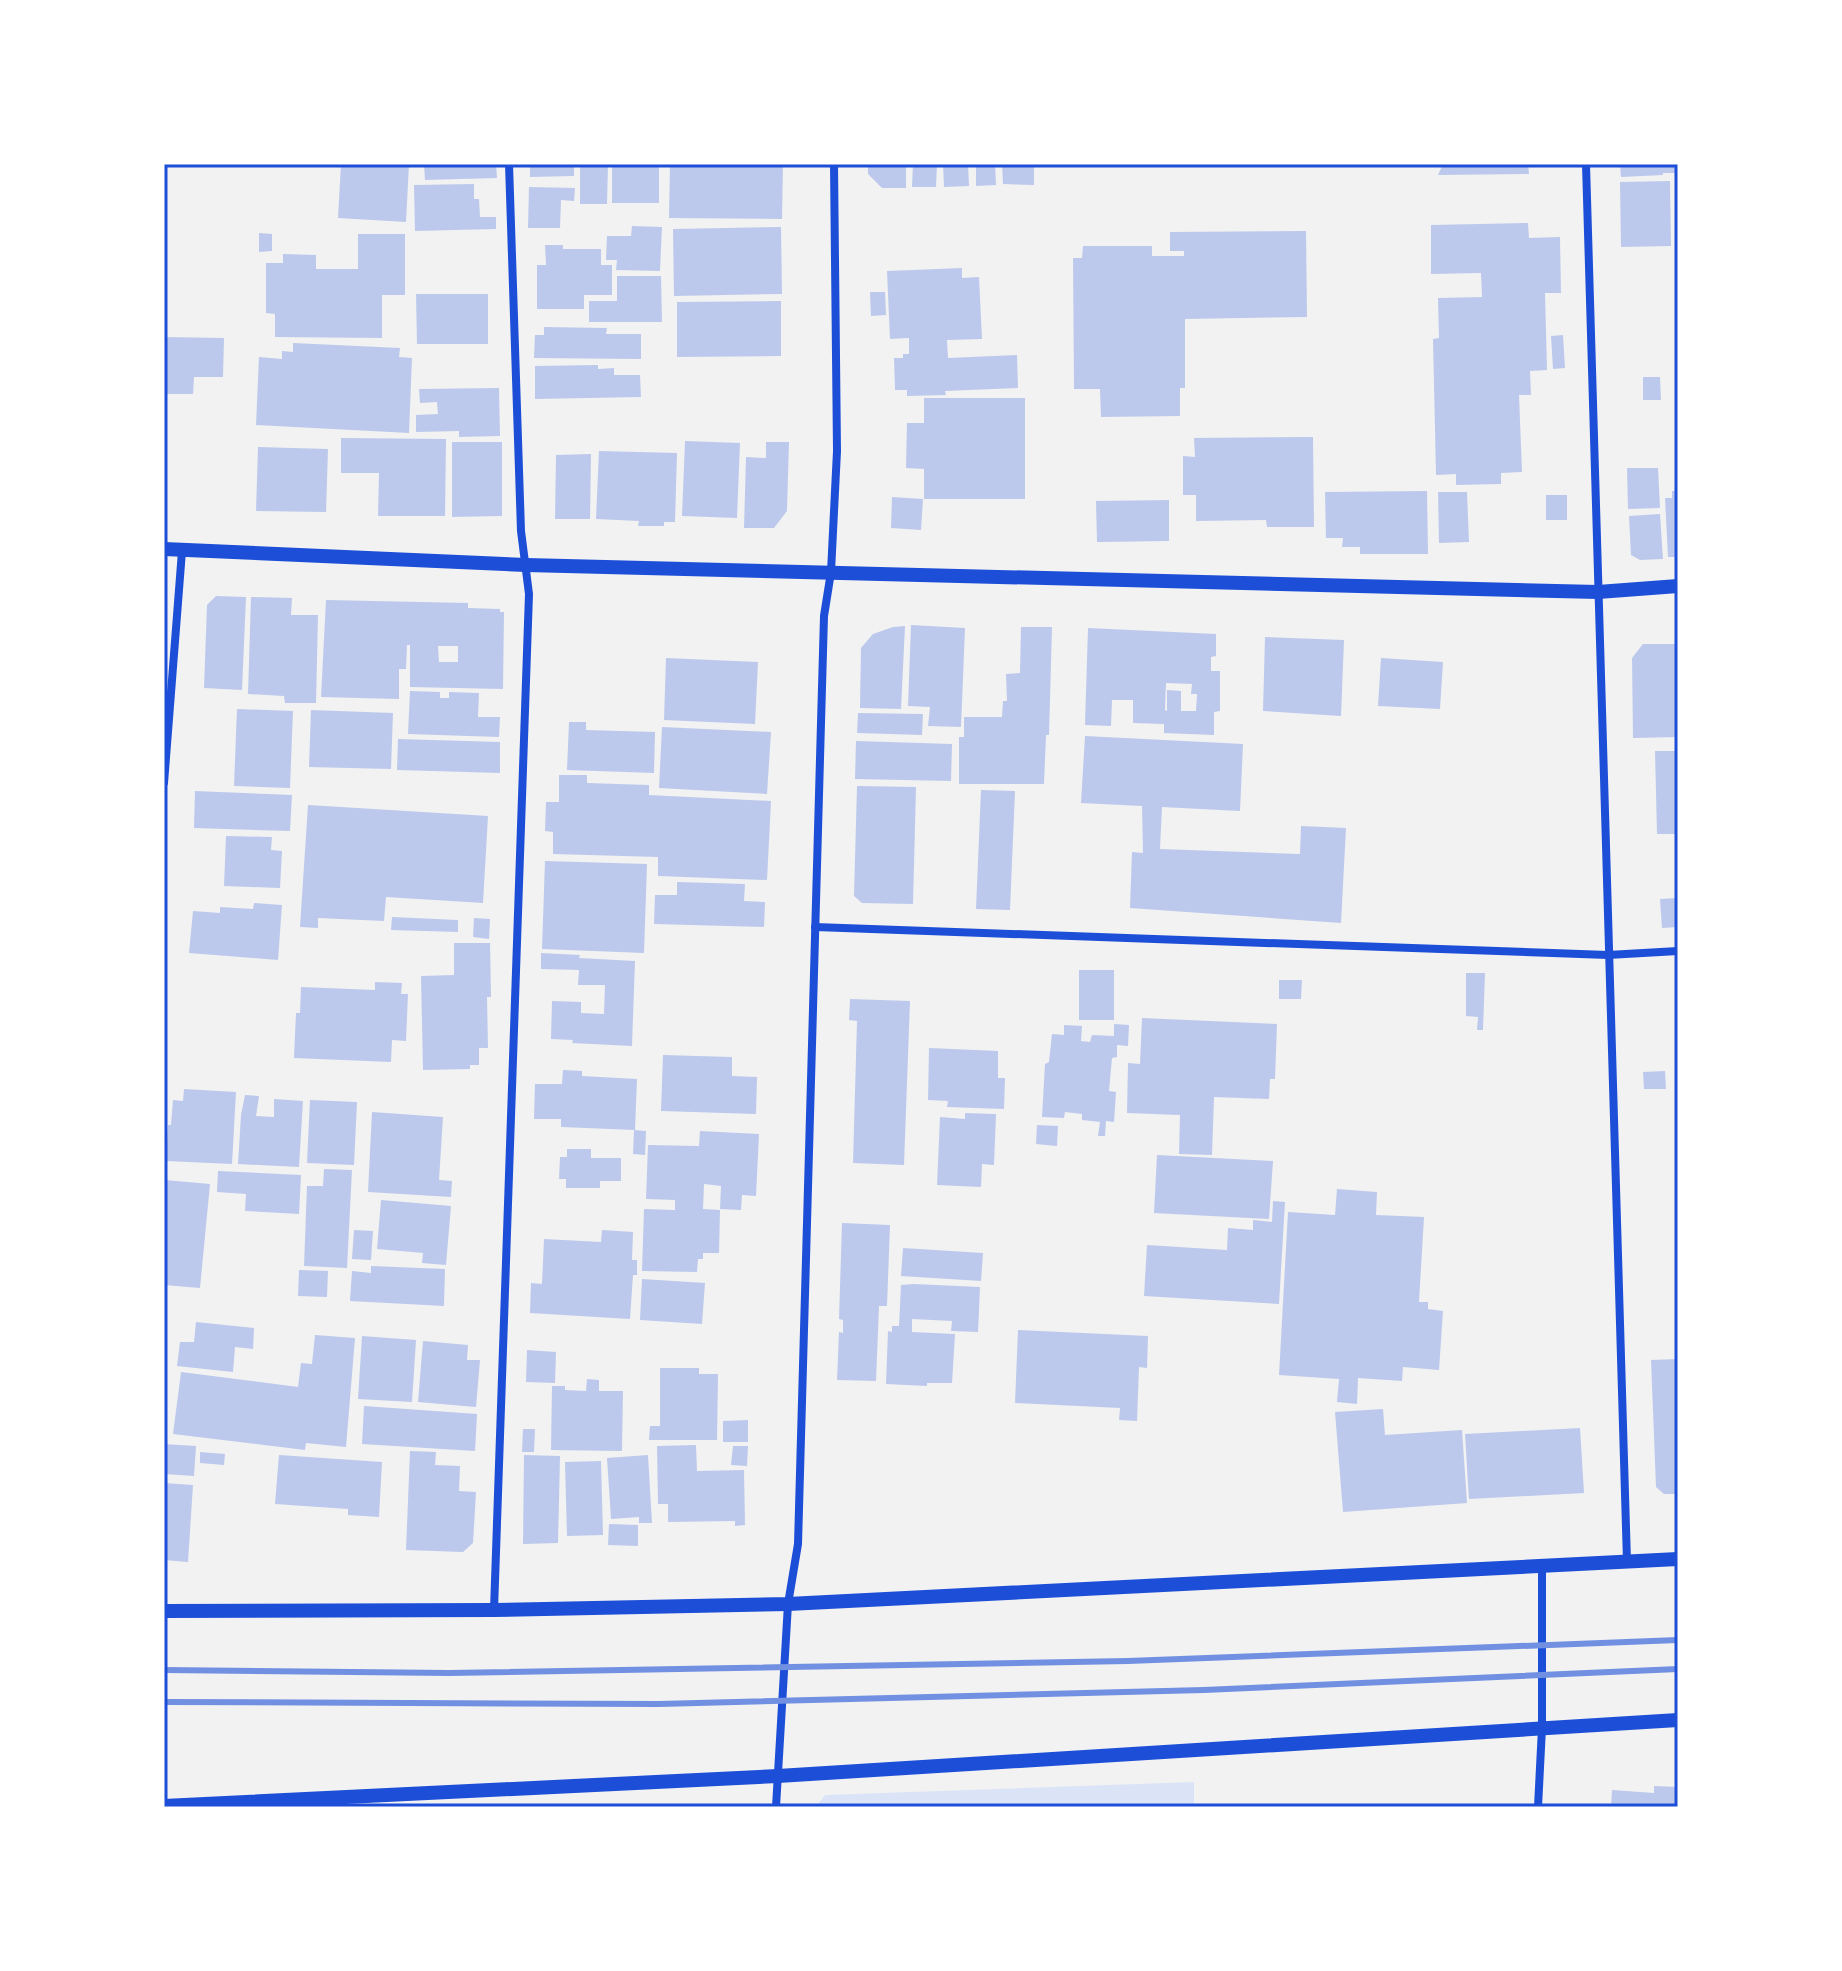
<svg xmlns="http://www.w3.org/2000/svg" width="1842" height="1971" font-family="'Titillium Web',sans-serif">
<rect width="100%" height="100%" fill="#f2f2f2"/>
<path fill="#dbe4f7" d="M1194,1782V1807H816L825,1795Z"/>
<g fill="#bdc9ec" fill-rule="evenodd">
<path d="M341,164H409L406,222L338,218Z"/>
<path d="M424,164H496L497,178L425,180Z"/>
<path d="M530,164H574V176L530,177Z"/>
<path d="M580,164H608L607,204H580Z"/>
<rect x="612" y="164" width="47" height="39"/>
<path d="M670,164H783L782,219L669,218Z"/>
<path d="M868,164H906V188H882L868,174Z"/>
<path d="M913,164H937L936,187H912Z"/>
<path d="M943,164H968L969,186L944,187Z"/>
<path d="M976,164H995L996,185L976,186Z"/>
<path d="M1002,164H1034V185L1003,184Z"/>
<path d="M1443,164H1528L1529,174L1438,175Z"/>
<path d="M1620,164H1678V173H1663V175L1621,177Z"/>
<path d="M1670,181L1671,246L1621,247L1620,182Z"/>
<path d="M474,184V199H479L480,217H496V229L415,231L414,185Z"/>
<path d="M529,187L575,188L574,201L561,200L560,228H528Z"/>
<path d="M1528,223L1529,238L1560,237L1561,293H1545L1547,370L1530,371L1531,395H1519L1522,472L1501,473V484L1456,485V474L1436,475L1433,339L1439,338L1438,298L1482,297L1481,273L1431,274V225Z"/>
<path d="M632,226L662,227L660,271L616,270L617,260H606L607,236H631Z"/>
<path d="M781,227L782,294L674,296L673,229Z"/>
<path d="M1306,231L1307,317L1185,319V388H1180V416L1101,417L1100,389H1074L1073,258H1082L1083,246H1152V256H1184V251H1170V232Z"/>
<path d="M259,233L272,234V251L259,252Z"/>
<path d="M358,234H405V295H382V338L275,337V314L266,313V263H283V254L316,255V269H358Z"/>
<path d="M545,245H563V249H601V265H612V295H584V309H537V265H546Z"/>
<path d="M962,268V278L979,277L982,339L947,340L948,358L1017,355L1018,388L945,391L946,395L907,396V390H895L894,358H903V354H909V338L890,339L887,271Z"/>
<path d="M617,276H661L662,322H589V301H617Z"/>
<path d="M870,292H885L886,315L871,316Z"/>
<path d="M416,294H488V344H417Z"/>
<path d="M781,301V356L677,357V302Z"/>
<path d="M544,327L607,328L606,334H641V359L534,358L535,335H544Z"/>
<path d="M1563,335L1565,368L1553,369L1551,336Z"/>
<path d="M164,337L224,338L223,377H194L193,394H164Z"/>
<path d="M293,343L400,348L399,357L412,358L409,433L256,425L259,357L282,359V351L293,352Z"/>
<path d="M598,365V369L614,368V375H640L641,397L535,399V366Z"/>
<path d="M1643,377H1660L1661,400H1643Z"/>
<path d="M499,388L500,436L459,437V431L416,432V415L438,414L437,402L420,403L419,389Z"/>
<path d="M924,398H1025V499H924V469L906,468L907,423H924Z"/>
<path d="M1313,437L1314,527H1267L1266,520L1196,521V495H1183V456L1195,457L1194,438Z"/>
<path d="M341,438L446,439L445,516H378L379,473H341Z"/>
<path d="M685,441L740,443L737,518L682,516Z"/>
<path d="M452,442H502V516L452,517Z"/>
<path d="M766,442H789L787,511L774,528H744L746,457L766,458Z"/>
<path d="M258,447L328,449L326,512L256,511Z"/>
<path d="M599,451L677,453L675,522H664V526H638L639,521L596,519Z"/>
<path d="M591,454L590,519H555L556,455Z"/>
<path d="M1627,468H1658L1660,508L1628,509Z"/>
<path d="M1427,491L1428,554H1360V547H1342L1343,538H1326L1325,492Z"/>
<path d="M1672,491H1678V557H1668L1665,498H1672Z"/>
<path d="M1438,492H1467L1469,542L1439,543Z"/>
<rect x="1546" y="495" width="21" height="25"/>
<path d="M892,497L923,499L921,530L891,528Z"/>
<path d="M1169,500V541L1097,542L1096,501Z"/>
<path d="M1660,514L1663,559L1640,560L1631,555L1629,516Z"/>
<path d="M216,596L246,597L242,690L204,688L207,605Z"/>
<path d="M251,597L292,598L291,615H318L316,703H285L284,696L248,694Z"/>
<path d="M326,600L468,603V608L500,609V612H504L503,689L410,687V645H407L406,669H399V699L321,697ZM438,646H458V662H439Z"/>
<path d="M911,625L965,628L961,727L928,726L930,707L908,706Z"/>
<path d="M905,626L901,709L860,708L861,648L873,634L893,627Z"/>
<path d="M1021,627H1052L1049,735H1046L1044,784H959V737H964V717H1002L1003,701H1007L1006,674L1020,673Z"/>
<path d="M1088,628L1216,634V656L1211,657V671H1220V711L1214,712V735L1164,733V724L1133,723V700H1112L1111,726L1085,725ZM1166,683L1192,684L1191,694H1197L1196,711H1181V691L1167,690V711L1165,710Z"/>
<path d="M1265,637L1344,640L1341,716L1263,711Z"/>
<path d="M1643,644H1676L1678,737L1633,738L1632,658Z"/>
<path d="M666,658L758,662L755,724L664,720Z"/>
<path d="M1381,658L1443,662L1440,709L1378,706Z"/>
<path d="M410,691L440,692V698H449V692L479,693L478,717H500L499,737L408,734Z"/>
<path d="M237,709L293,711L290,788L234,786Z"/>
<path d="M311,710L393,713L391,769L309,767Z"/>
<path d="M858,713L923,714L922,735L857,733Z"/>
<path d="M569,722H586V730L655,732L654,773L567,770Z"/>
<path d="M662,727L771,732L767,794L659,788Z"/>
<path d="M1085,736L1243,744L1240,811L1162,807L1160,849L1300,854L1301,826L1346,828L1341,923L1130,908L1132,852L1143,853L1142,806L1081,803Z"/>
<path d="M398,739L500,742V773L397,770Z"/>
<path d="M856,741L952,744L951,781L855,779Z"/>
<path d="M1655,751H1678V834H1657Z"/>
<path d="M559,775H587V783L649,785V795L771,801L767,880L658,876V857L553,854V832L545,831L546,802H559Z"/>
<path d="M857,786L916,787L913,904L862,903L854,896Z"/>
<path d="M981,790L1015,791L1010,910L976,909Z"/>
<path d="M195,791L292,795L290,831L194,828Z"/>
<path d="M308,805L488,816L483,903L386,897L384,921L318,918V928L300,927Z"/>
<path d="M226,836L272,837L271,850L282,851L280,888L224,886Z"/>
<path d="M545,861L647,864L644,953L542,949Z"/>
<path d="M677,882L745,884L744,901L765,902L764,927L654,924L655,895H677Z"/>
<path d="M1678,898V927L1662,928L1660,899Z"/>
<path d="M254,903L282,905L278,960L189,953L193,911L220,913V907L253,909Z"/>
<path d="M392,917L458,920V932L391,930Z"/>
<path d="M474,918L490,919L489,939L473,937Z"/>
<path d="M454,943H490L491,997H487L488,1048H479V1065H470V1069L423,1070L421,976L454,975Z"/>
<path d="M541,953L580,955L579,958L635,961L632,1046L572,1043L573,1040L551,1039L552,1001L581,1002V1013L604,1014L605,985H578L579,970L541,969Z"/>
<rect x="1079" y="970" width="35" height="50"/>
<path d="M1466,973H1485L1483,1030H1477L1478,1017L1466,1016Z"/>
<path d="M1279,980H1302L1301,999H1279Z"/>
<path d="M375,982L402,983L401,994H408L406,1041L392,1040L391,1062L294,1058L296,1013H300L301,987L375,990Z"/>
<path d="M850,999L910,1001L904,1165L853,1163L857,1021L849,1020Z"/>
<path d="M1142,1018L1277,1024L1275,1079H1270L1269,1099L1214,1097L1212,1155L1179,1154L1180,1115L1127,1113L1128,1063L1140,1064Z"/>
<path d="M1114,1024L1129,1025L1128,1046L1117,1045V1057L1112,1058L1109,1091L1116,1092L1114,1122L1106,1121L1105,1136H1098L1100,1122L1082,1120V1114L1065,1112L1064,1118L1042,1117L1045,1064L1049,1062L1052,1034L1064,1035V1025L1082,1026L1081,1041L1090,1042L1092,1035L1114,1036Z"/>
<path d="M929,1048L998,1051V1078H1005L1004,1109L947,1107L948,1101L928,1100Z"/>
<path d="M663,1055L732,1057V1076L757,1077L756,1114L661,1111Z"/>
<path d="M563,1070L582,1071V1076L637,1079L635,1130L561,1127V1119H534L535,1084H562Z"/>
<path d="M1665,1071L1666,1089H1644L1643,1072Z"/>
<path d="M184,1089L236,1092L232,1164L166,1161L168,1125H171L173,1100L183,1101Z"/>
<path d="M245,1095L259,1096L256,1116L274,1117V1099L303,1101L299,1167L238,1164L241,1115Z"/>
<path d="M310,1100L357,1102L354,1165L307,1163Z"/>
<path d="M372,1112L443,1117L439,1180L452,1181L451,1197L368,1192Z"/>
<path d="M965,1113L996,1114L994,1165L982,1164L981,1187L937,1185L940,1117L965,1119Z"/>
<path d="M1037,1125L1058,1126L1057,1146L1036,1144Z"/>
<path d="M634,1130L646,1131L645,1155L633,1154Z"/>
<path d="M700,1131L759,1134L756,1196L742,1195L741,1210L720,1209L721,1186L704,1184L703,1209L720,1210L719,1253H703V1259H698L697,1272L642,1271L644,1209L675,1210V1200L646,1199L648,1145L699,1146Z"/>
<path d="M567,1149H591V1158H621V1181H600V1188H566V1179H559L560,1157H567Z"/>
<path d="M1157,1155L1273,1161L1269,1219L1154,1213Z"/>
<path d="M324,1169L352,1170L347,1268L304,1266L307,1186H323Z"/>
<path d="M218,1171L301,1175L299,1214L245,1211L246,1194L217,1192Z"/>
<path d="M165,1180L210,1184L200,1288L164,1285Z"/>
<path d="M1337,1189L1377,1192L1376,1215L1424,1217L1419,1302H1428V1309L1443,1311L1439,1370L1403,1367L1402,1381L1358,1378L1357,1404L1337,1402L1339,1379L1279,1375L1288,1212L1335,1215Z"/>
<path d="M381,1200L451,1206L446,1265L422,1263L423,1253L377,1249Z"/>
<path d="M1273,1201L1285,1202L1279,1304L1144,1296L1147,1245L1227,1250L1228,1228L1253,1230V1220L1272,1222Z"/>
<path d="M842,1223L890,1225L887,1306H879L876,1381L837,1380L839,1332L843,1333V1320L839,1319Z"/>
<path d="M354,1230L373,1231L371,1260L352,1259Z"/>
<path d="M602,1230L633,1232L632,1260H637V1275H633L630,1319L530,1313L531,1283L542,1284L544,1239L601,1242Z"/>
<path d="M903,1248L983,1253L981,1281L901,1276Z"/>
<path d="M371,1266L445,1269L444,1306L350,1301L352,1271L371,1273Z"/>
<path d="M299,1270L328,1271L327,1297L298,1296Z"/>
<path d="M642,1279L705,1283L702,1324L640,1320Z"/>
<path d="M914,1284L980,1287L978,1332L951,1331L952,1321L912,1319V1332L955,1334L952,1383H927V1386L886,1384L888,1331L892,1332V1326H899L901,1285Z"/>
<path d="M196,1322L254,1328L253,1349L235,1347L233,1372L177,1366L180,1342H194Z"/>
<path d="M1018,1330L1148,1336L1147,1368L1139,1367L1137,1421L1119,1420L1120,1408L1015,1403Z"/>
<path d="M315,1335L355,1338L346,1447L306,1443L305,1450L173,1434L181,1372L298,1387L301,1363L312,1364Z"/>
<path d="M362,1336L416,1340L412,1402L358,1399Z"/>
<path d="M423,1341L468,1345L467,1360H480L476,1407L418,1402Z"/>
<path d="M527,1350L556,1352L555,1383L526,1382Z"/>
<path d="M1678,1359V1494H1664L1656,1487L1651,1360Z"/>
<path d="M660,1368H699V1374H718L717,1440H649L650,1426H660Z"/>
<path d="M587,1379L599,1380V1391H623L622,1451L551,1450L552,1386H565V1390L586,1391Z"/>
<path d="M364,1406L477,1414L475,1451L362,1444Z"/>
<path d="M1383,1409L1385,1435L1462,1430L1467,1503L1343,1512L1335,1412Z"/>
<path d="M748,1420V1442H723V1421Z"/>
<path d="M1580,1428L1584,1493L1469,1499L1465,1434Z"/>
<path d="M523,1429H535L534,1452H522Z"/>
<path d="M164,1444L196,1446L194,1476L164,1474Z"/>
<path d="M696,1445L697,1471L744,1470L745,1525L735,1526V1521L668,1522V1504H658L657,1446Z"/>
<path d="M733,1446H748L747,1466L731,1465Z"/>
<path d="M410,1451L436,1452L435,1465L460,1466L459,1491L476,1492L473,1543L463,1552L406,1550Z"/>
<path d="M200,1452L225,1454L224,1465L200,1463Z"/>
<path d="M279,1455L382,1462L379,1517L348,1515V1509L275,1504Z"/>
<path d="M524,1455L560,1456L558,1543L523,1544Z"/>
<path d="M648,1455L652,1523H639V1517L611,1519L607,1458Z"/>
<path d="M601,1461L603,1535L567,1536L565,1462Z"/>
<path d="M164,1483L193,1485L188,1562L164,1560Z"/>
<path d="M609,1524L638,1525V1546L608,1545Z"/>
<path d="M1654,1786L1678,1787V1807H1611L1612,1790L1654,1793Z"/>
</g>
<g fill="none" stroke-linecap="round" stroke-linejoin="round">
<g stroke="#1d4ed8" stroke-width="8">
<path d="M1586,164L1627,1562"/>
<path d="M164,783L182,551"/>
<path d="M815,927L1608,955L1678,951"/>
<path d="M494,1610L529,594L521,531L509,164"/>
<path d="M776,1807L788,1604L798,1544L824,616L831,572L837,451L834,164"/>
<path d="M1538,1807L1542,1728V1567"/>
</g>
<g stroke="#1d4ed8" stroke-width="14">
<path d="M164,549L526,565L1598,592L1678,586"/>
<path d="M164,1611L494,1610L788,1604L1678,1559"/>
<path d="M164,1806L778,1776L1678,1720"/>
</g>
<g stroke="#7290e2" stroke-width="6">
<path d="M164,1670L449,1673L1128,1661L1678,1640"/>
<path d="M164,1702L659,1704L1204,1690L1678,1669"/>
</g>
</g>
<rect width="1842" height="1971" fill="none" stroke="#ffffff" stroke-width="332"/>
<rect x="166" y="166" width="1510" height="1639" fill="none" stroke="#1d4ed8" stroke-width="3"/>
</svg>
